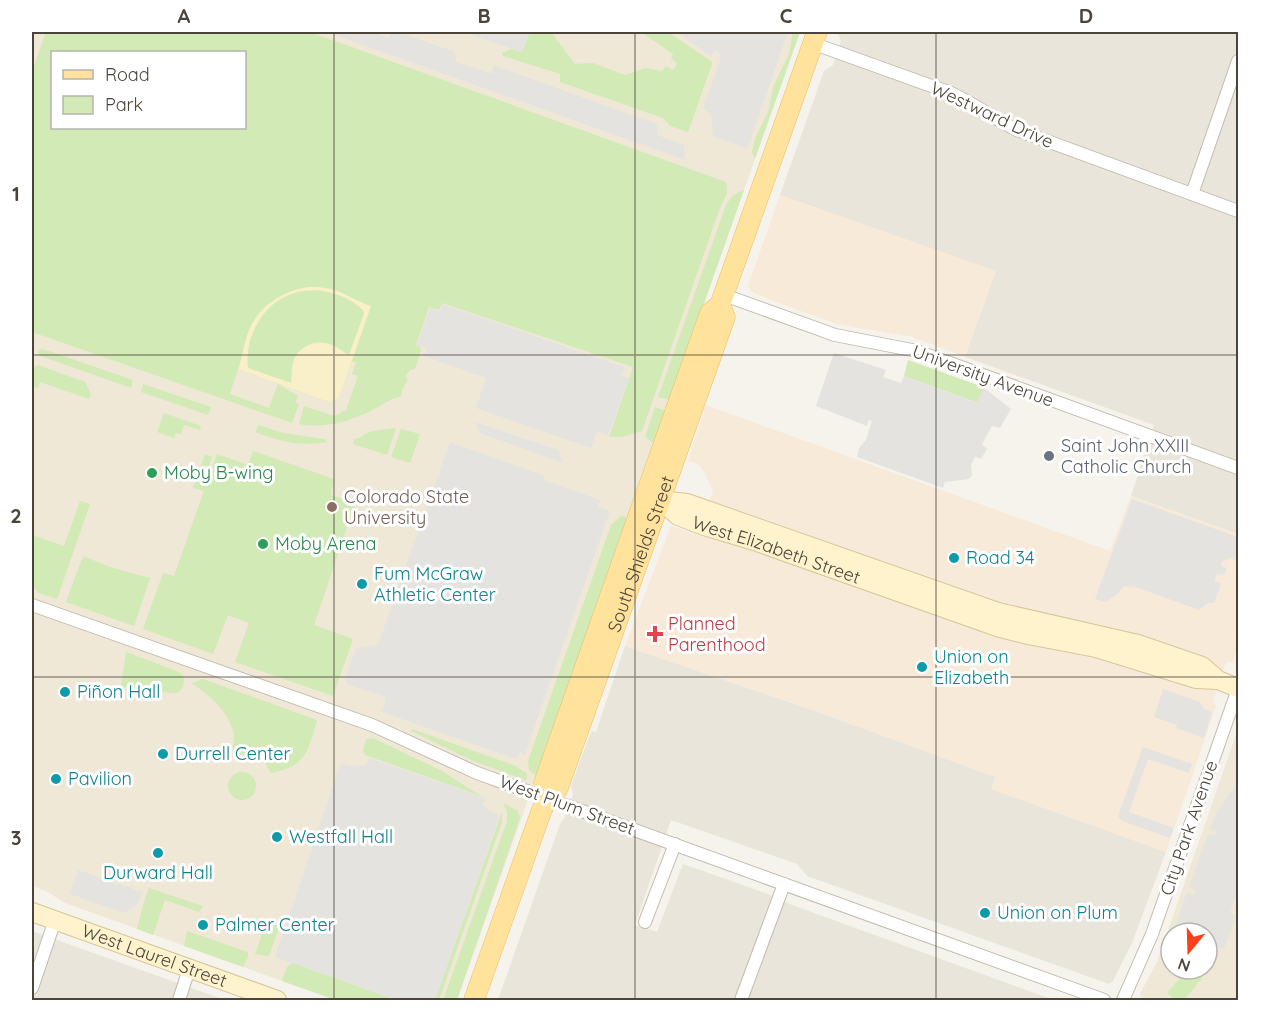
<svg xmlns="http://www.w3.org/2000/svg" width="1270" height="1032" font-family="Quicksand,sans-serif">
<rect width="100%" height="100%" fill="#f6f3ec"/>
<g fill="#eae5da">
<path d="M838,33L1238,32V534L1131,496L1154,425L965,357L995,271L780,195L824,71L833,65L841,41Z"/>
<path d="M625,646L821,713L996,777L992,789L1166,852L1132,943L1113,981L1109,984L807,876L797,864L671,820L635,925L657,932L683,864L768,894L792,905L1054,1000H498L560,824L565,817L573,794L571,786L587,742L592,731L596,732Z"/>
<path d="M32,931L225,1000H32Z"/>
</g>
<g fill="#f7ead8">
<path d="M780,195L996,271L965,357L913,337L836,324L760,296L751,291L748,286Z"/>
<path d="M706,405L1110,551L1131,496L1238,534V644L1233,662H1226L1213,701L1216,706L1166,852L991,789L995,777L821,713L625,646L671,526L697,534L713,491L702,469L698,464L688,461Z"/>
</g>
<g fill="#efe8d6" fill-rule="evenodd">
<path d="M32,32H800L457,1000H335L65,903L46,891L32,886ZM52,52H244V128H52Z"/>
<path d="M1238,729V1000H1145L1141,997L1140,994L1157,962ZM1171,933H1207V969H1171Z"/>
</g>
<g fill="#d2eab5" fill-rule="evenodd">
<path d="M46,32H310L726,182L727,194L721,205L642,431L622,437H609L633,367L442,303L439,310L429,307L416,345L420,347L421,351L415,369L410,370L406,375L407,381L402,390L401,396C391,399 385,403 376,408C354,421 324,429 299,424L304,406L334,416L346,410L358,376L352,374L356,363L352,361L339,398L329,402L238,369L230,394L269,408L278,384L298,396L295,402L299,404L292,423L32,332V71ZM52,52H244V128H52Z"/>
<path d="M530,32H551L575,64L593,63L625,75L645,68L662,71L666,66L673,70L677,64L671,58L673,54L641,32H668L711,61L712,64L688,132L670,126L663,118L560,82V74L503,56L502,53L511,49L522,52Z"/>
<path d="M793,32H800L755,159L752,152L755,138L768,112L773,87L789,54Z"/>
<path d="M744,190L670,400L658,397L726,205L733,195Z"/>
<path d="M43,349L133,380L131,388L38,355L39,350Z"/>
<path d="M908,360L983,387L978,403L904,376Z"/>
<path d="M38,365L85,382L91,394L89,399L40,382L38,388L32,386V373L34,367Z"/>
<path d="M143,384L211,407L208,415L141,392Z"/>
<path d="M655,407L666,411L655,444L645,437Z"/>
<path d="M164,413L201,426L200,430L184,425L181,434L176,433L174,438L157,432Z"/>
<path d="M259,425L283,433L325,439L327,442C300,447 279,441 255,432Z"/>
<path d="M396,428L387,455L353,444L354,440L372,431Z"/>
<path d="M401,429L420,434L410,463L391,457Z"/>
<path d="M253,451L334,479L331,495L355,503L314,625L353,639L333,696L235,662L249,623L228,615L213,654L143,629L163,573L174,576L201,499L204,491L193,488L205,454L212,457L208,469L211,471L217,454L248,465Z"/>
<path d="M80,501L90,504L57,599L38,593L32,584V535L64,546Z"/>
<path d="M621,516L626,517V525L536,776L529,770L528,761L611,525Z"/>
<path d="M83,556L110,567L150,578L134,626L66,602Z"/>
<path d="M126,652L179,672C184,676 185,679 183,685C179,701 162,689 152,690C147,691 142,694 137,695L129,685L120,691Z"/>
<path d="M203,679L317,720C308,751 307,766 271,773L265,763L233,751C233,745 235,737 233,731C227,709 209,696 192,683Z"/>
<path d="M412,729L516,766L527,774L526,780L473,761L411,731Z"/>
<path d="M373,738L442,771L481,796L365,755L363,750L366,739Z"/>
<circle cx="242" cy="786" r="14"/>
<path d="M503,803L518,811L520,818L457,1000H443L507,821V812Z"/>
<path d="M502,812V822L439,1000H435Z"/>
<path d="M149,888L203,906L199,912L165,900L153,935L137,929C141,914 143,902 149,888Z"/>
<path d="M262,920L278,926V930L269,956L255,954L262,934L257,932Z"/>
<path d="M187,931L248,952V957L243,967L184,946Z"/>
<path d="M293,963L396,1000H336L282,981L287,967Z"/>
<path d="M1188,969H1193L1203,977L1184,1000H1176L1167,993Z"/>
</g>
<path fill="#f9efc9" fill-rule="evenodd" d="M308,287C340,286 345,297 371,306L339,398L329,402L238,369C243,357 243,345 248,333C257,307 282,291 308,287ZM317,290C335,293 349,297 363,310L364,313L349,355C343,352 338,347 332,345C317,338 297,346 293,363C291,369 292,377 291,383L248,368C244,335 265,300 298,292C304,290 311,291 317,290Z"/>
<g fill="#e5e3e0">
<path d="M327,32H375L376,33L389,38V32H398L455,52L456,62L493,74V65L657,124V135L684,145L685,160Z"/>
<path d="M469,32H530L522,52L470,35Z"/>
<path d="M677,32H788L747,149L713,136L711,115L703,108L721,57L720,53L715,50L711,56Z"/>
<path d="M442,304L624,367L621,375L629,378L608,435L597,432L591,448L476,408L486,378L424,356L427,349L417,345L430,308L440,311Z"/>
<path d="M834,353L886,370L883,377L901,383L904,376L977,403L983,387L1011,409L1000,428L992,426L982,444L987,449L981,459L975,457L971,465L972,475L969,479L945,482L943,488L857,457L859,448L866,440L872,421L869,420L867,426L816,406Z"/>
<path d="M475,422L558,450L563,463L480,433Z"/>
<path d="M450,442L545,476L544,480L600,500L598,507L610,511L525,754L519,752L516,759L382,712L386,697L346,684L345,680L356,648L378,645Z"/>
<path d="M1132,499L1238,537V561L1230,558L1221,562V566L1227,568L1224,575L1217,574L1215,578V581L1221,584L1214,603H1208L1199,610L1133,586L1123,587L1118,594L1105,602L1095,599Z"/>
<path d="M1163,689L1200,702L1204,709L1212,712L1204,738L1176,728L1177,725L1154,717Z"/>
<path d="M1143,747L1192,764L1189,773L1148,759L1129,812L1174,828L1170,838L1122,821L1118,816Z"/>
<path d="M369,758L485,798L483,805L492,812L500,815L435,1000H398L275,957L341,763L350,766L366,765Z"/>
<path d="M1238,782V900L1234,899L1230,913L1236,916L1224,949L1207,943V933L1173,932L1187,892L1194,895L1196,890L1189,887L1208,834L1215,836L1216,831L1209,829L1221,805Z"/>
<path d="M78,870L142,892L138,903L124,913L70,894Z"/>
</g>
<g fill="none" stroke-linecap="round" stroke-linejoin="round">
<g stroke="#c2bbae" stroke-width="14">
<g id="street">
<path d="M812,43L951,93C975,104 994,119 1017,130L1238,211"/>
<path d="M1192,194L1238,61"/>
<path d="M724,295L835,335L917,351L1238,468"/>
<path d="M32,605L372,725L477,773L1104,1000"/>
<path d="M645,922L675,844"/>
<path d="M32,988L55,920"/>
<path d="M179,1000L189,969"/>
<path d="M741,1000L784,884"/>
<path d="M1123,1000L1152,934L1238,689"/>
</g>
</g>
<g stroke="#d6c79b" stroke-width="20">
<g id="secondary">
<path d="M647,496L660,500L687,503L998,612L1138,644L1202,666L1218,680L1238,688"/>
<path id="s1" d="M660,500L678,516L707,527L757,542L1000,628L1028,635L1096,648L1196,679L1218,680"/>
<path id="s2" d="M32,912L277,1000"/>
</g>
</g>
<g stroke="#e6c16a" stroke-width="21">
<g id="primary">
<path d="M547,798L544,783L710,313L720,305L817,32"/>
<path id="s3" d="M474,1000L541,812L547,798L558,788L725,317L720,305"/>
</g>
</g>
<use href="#street" stroke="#fff" stroke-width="12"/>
<use href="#secondary" stroke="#fff3cd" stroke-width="18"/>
<use href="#primary" stroke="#ffe39c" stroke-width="20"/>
</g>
<path fill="none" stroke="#4b4439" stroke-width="1.5" stroke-opacity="0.55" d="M334,32V1000M635,32V1000M936,32V1000M32,355H1238M32,677H1238"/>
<circle fill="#6b7280" stroke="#fff" stroke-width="2" cx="1049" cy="456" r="6"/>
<g fill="#2e9e5b" stroke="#fff" stroke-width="2">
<circle cx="152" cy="473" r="6"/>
<circle cx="263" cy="544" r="6"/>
</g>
<circle fill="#8d6e63" stroke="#fff" stroke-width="2" cx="332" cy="507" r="6"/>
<g fill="#0f9aa8" stroke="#fff" stroke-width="2">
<circle cx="954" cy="558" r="6"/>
<circle cx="362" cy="584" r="6"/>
<circle cx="922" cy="667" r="6"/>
<circle cx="65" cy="692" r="6"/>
<circle cx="163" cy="754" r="6"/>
<circle cx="56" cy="779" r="6"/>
<circle cx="277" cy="837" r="6"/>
<circle cx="158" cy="853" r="6"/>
<circle cx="985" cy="913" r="6"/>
<circle cx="203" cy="925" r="6"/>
</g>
<path fill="#e0444e" stroke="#fff" stroke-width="2" d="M652 625h6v6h6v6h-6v6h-6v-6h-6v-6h6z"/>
<g text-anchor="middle" stroke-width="6" stroke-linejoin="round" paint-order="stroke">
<g font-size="18" fill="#4b4439" stroke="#fff">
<text transform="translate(992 115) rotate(25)" y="6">Westward Drive</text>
<text transform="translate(983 376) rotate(20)" y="6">University Avenue</text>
<text dy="6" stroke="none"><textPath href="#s1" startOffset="128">West Elizabeth Street</textPath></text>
<text dy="6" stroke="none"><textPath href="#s3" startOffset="478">South Shields Street</textPath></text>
<text transform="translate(567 805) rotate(20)" y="6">West Plum Street</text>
<text transform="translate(1189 828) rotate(-71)" y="6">City Park Avenue</text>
<text dy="6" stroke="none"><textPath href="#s2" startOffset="130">West Laurel Street</textPath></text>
</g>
<g font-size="18" fill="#5b616d" stroke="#fff" text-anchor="start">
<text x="1061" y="452">Saint John XXIII<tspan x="1061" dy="21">Catholic Church</tspan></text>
</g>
<g font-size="18" fill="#27864d" stroke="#fff" text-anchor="start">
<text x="164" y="479">Moby B-wing</text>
<text x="275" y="550">Moby Arena</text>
</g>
<g font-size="18" fill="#785e54" stroke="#fff" text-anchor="start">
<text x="344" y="503">Colorado State<tspan x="344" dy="21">University</tspan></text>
</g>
<g font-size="18" fill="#0d838f" stroke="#fff" text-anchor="start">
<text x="966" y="564">Road 34</text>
<text x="374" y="580">Fum McGraw<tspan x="374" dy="21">Athletic Center</tspan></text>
<text x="934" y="663">Union on<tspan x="934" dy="21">Elizabeth</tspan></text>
<text x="77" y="698">Piñon Hall</text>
<text x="175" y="760">Durrell Center</text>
<text x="68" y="785">Pavilion</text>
<text x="289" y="843">Westfall Hall</text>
<text x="158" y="879" text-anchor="middle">Durward Hall</text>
<text x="997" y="919">Union on Plum</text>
<text x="215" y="931">Palmer Center</text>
</g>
<g font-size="18" fill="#be3a42" stroke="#fff" text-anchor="start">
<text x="668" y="630">Planned<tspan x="668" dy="21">Parenthood</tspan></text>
</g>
</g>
<rect width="1270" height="1032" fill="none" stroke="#ffffff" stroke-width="66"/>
<rect x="51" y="51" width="195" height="78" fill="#ffffff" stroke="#b7b4b0" stroke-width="1.5"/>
<rect x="63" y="70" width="30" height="9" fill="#ffe39c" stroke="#b7b4b0" stroke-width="1.5"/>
<text x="105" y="81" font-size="18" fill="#4b4439">Road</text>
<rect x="63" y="96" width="30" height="18" fill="#d2eab5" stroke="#b7b4b0" stroke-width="1.5"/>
<text x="105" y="111" font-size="18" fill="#4b4439">Park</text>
<g transform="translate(1189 951) rotate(199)"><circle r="28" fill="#ffffff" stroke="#b7b4b0" stroke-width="1.5"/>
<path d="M0-4.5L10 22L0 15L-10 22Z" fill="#fc3f1d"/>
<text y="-9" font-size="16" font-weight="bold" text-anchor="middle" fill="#4b4439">N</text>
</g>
<rect x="33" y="33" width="1204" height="966" fill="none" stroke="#4b4439" stroke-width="2"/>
<g font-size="20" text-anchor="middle" font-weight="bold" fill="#4b4439">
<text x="184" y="23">A</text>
<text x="484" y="23">B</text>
<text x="786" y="23">C</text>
<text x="1086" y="23">D</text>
<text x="16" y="201">1</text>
<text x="16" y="523">2</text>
<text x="16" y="845">3</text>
</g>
</svg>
